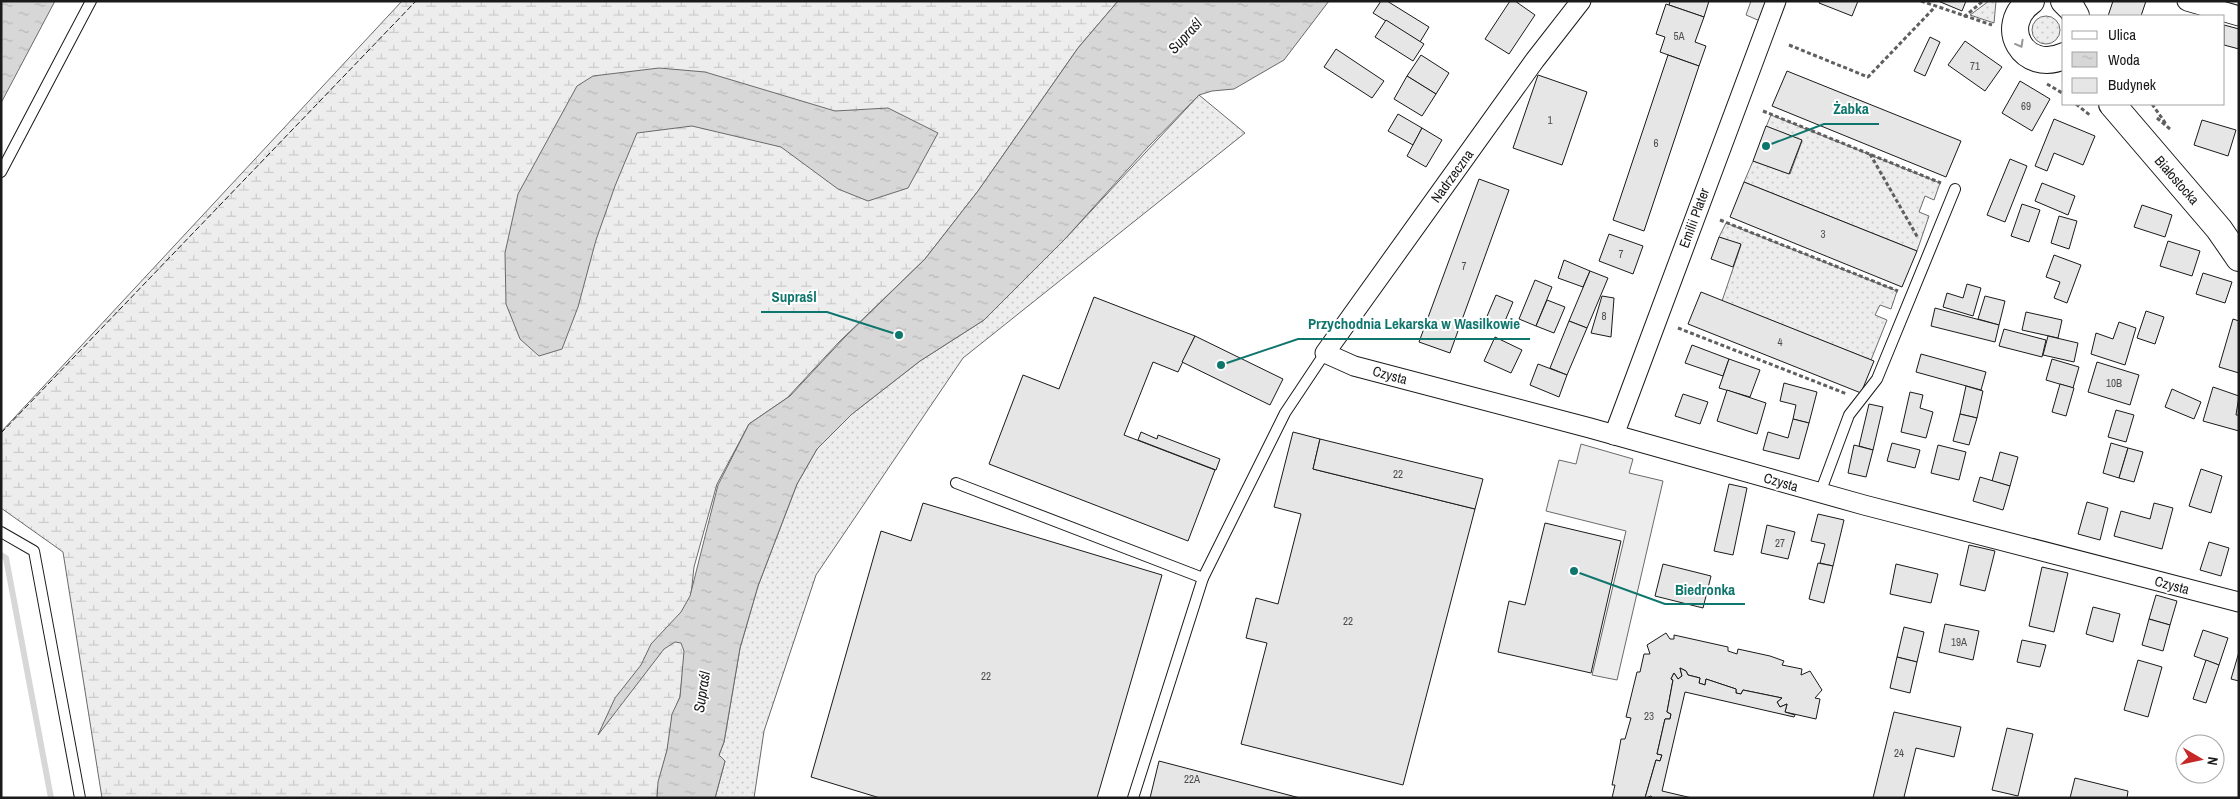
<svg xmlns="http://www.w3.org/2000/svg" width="2240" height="799" font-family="'Archivo Narrow',sans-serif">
<defs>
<pattern id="grass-dots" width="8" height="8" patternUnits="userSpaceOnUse" patternTransform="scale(1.25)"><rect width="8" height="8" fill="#ededed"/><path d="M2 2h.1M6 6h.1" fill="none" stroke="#cbcbcb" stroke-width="1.8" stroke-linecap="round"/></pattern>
<pattern id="wetland-marsh" width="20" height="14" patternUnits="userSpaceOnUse" patternTransform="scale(1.25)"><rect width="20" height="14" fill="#ededed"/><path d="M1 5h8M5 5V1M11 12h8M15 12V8" fill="none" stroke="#cbcbcb"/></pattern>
<pattern id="water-ripples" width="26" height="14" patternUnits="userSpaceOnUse" patternTransform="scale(1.25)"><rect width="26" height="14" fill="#d7d7d7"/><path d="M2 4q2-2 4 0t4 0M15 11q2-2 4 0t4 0" fill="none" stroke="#b8b8b8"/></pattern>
</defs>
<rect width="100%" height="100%" fill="#fff"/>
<g fill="url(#grass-dots)" stroke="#6a6a6a">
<path d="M1989,1H1996L1994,23L1970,15Z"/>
<circle cx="2046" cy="30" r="14"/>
<path d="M1199,95L1245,133L963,358L816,575L764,731L754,798H715L725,761L719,755L724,742L740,648L758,586L797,484L817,449L852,414L920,361L984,320L1065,239Z"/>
<path d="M1771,115L1940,183L1934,200L1925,196L1919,212L1929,216L1917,251L1744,182L1753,161L1790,174L1802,141L1766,127Z"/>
<path d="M1726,223L1897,291L1891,309L1880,305L1875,315L1887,320L1871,360L1722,301L1741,245L1719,237Z"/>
</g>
<path fill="url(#wetland-marsh)" stroke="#6a6a6a" d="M402,1H1118L1078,48L978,191L925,259L839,342L787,398L749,424L717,484L694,567L680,697C671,716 671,732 667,751C663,767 658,781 657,798H102L63,552L1,508V432Z"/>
<g fill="#ededed" stroke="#6a6a6a">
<path d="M1751,1H1776L1767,24L1746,15Z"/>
<path d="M1581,444L1633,459L1629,473L1663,481L1617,680L1592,675L1626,531L1546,511L1559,460L1576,464Z"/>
</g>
<g fill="url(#water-ripples)" stroke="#6a6a6a">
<path d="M1,1H55L1,103Z"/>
<path d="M1118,1H1329L1284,60L1234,89L1212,91L1199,95L1147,148L1065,239L984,320L920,361L852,414L817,449L797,484L758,586L740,648L724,742L719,755L725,761L715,798H657L658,782L667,750L672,714L680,697L684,651L681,643L675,642L664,649L598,735L615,698L641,665L651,644L681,612L690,596L718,485L749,424L790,396L845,337L925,259L978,191L1078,48Z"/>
<path d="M659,68L705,72L835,111L888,108L938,133L908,188L868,201L838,189L781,147L692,126L637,133L615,186L596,240L578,307L562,349L539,356L520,339L506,304L505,253L518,194L577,86L593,76Z"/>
</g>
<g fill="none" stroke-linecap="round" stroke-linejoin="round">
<path stroke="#d7d7d7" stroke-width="6" d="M1,555L6,558L51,798"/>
</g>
<g fill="#e6e6e6" stroke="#1a1a1a">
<path d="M1381,1H1387L1429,27L1420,42L1373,13Z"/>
<path d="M1510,1H1515L1535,15L1509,54L1485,39Z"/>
<path d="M1670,1H1709L1704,17L1669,5Z"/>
<path d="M1820,1H1858L1852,16L1819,3Z"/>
<path d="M1938,1H1966L1962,11Z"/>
<path d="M2113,1H2146L2141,16H2108Z"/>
<path d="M1666,4L1704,17L1695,42L1706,46L1699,66L1660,52L1665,37L1656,34Z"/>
<path d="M1386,20L1424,44L1413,61L1375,37Z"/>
<path d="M2224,25L2239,29V49L2224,45Z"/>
<path d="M1930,37L1940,42L1925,76L1914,71Z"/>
<path d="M1965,41L2002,67L1985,91L1948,65Z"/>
<path d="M1336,49L1384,81L1372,98L1324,67Z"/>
<path d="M1421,55L1449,73L1436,94L1407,76Z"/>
<path d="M1668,55L1699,66L1644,231L1613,220Z"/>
<path d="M1787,71L1961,141L1946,177L1772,106Z"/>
<path d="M1538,75L1587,92L1562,165L1513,148Z"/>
<path d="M1407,76L1436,94L1422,116L1394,99Z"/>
<path d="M2020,81L2050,99L2032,131L2002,113Z"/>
<path d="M1398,114L1422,128L1413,145L1388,131Z"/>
<path d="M2054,119L2095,136L2083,165L2054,153L2047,171L2035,166Z"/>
<path d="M2202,120L2236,130L2228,156L2194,145Z"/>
<path d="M1766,126L1802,140L1789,174L1753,161Z"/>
<path d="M1422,128L1442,140L1426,167L1407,156Z"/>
<path d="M2010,159L2027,166L2005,222L1987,215Z"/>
<path d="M1479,179L1509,190L1450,353L1419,342Z"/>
<path d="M1744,182L1917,251L1902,287L1730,217Z"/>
<path d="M2042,183L2075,196L2068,215L2035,201Z"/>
<path d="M2022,204L2040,210L2029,242L2011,236Z"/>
<path d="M2142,205L2172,215L2165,237L2134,227Z"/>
<path d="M2059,216L2077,221L2069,249L2051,243Z"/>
<path d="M1609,234L1643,246L1633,274L1599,261Z"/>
<path d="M1719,237L1741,244L1733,267L1711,259Z"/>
<path d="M2168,241L2200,251L2192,276L2160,266Z"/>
<path d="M2054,255L2081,265L2067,303L2054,298L2060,282L2046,277Z"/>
<path d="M1564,260L1590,271L1583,287L1558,278Z"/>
<path d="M1590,271L1608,278L1587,328L1569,321Z"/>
<path d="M2203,273L2232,282L2225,303L2196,294Z"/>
<path d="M1535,280L1552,287L1536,326L1519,319Z"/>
<path d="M1967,284L1981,288L1973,316L1943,307L1947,293L1963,298Z"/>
<path d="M1701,292L1874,361L1861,393L1688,324Z"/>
<path d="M1496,295L1513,302L1502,328L1485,321Z"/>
<path d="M1602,296L1614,298L1611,337L1591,333Z"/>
<path d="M1985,296L2005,301L1999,325L1978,319Z"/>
<path d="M1094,297L1195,336L1178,372L1153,362L1124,435L1215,470L1188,541L989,464L1023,375L1059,389Z"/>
<path d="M1547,300L1565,307L1554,333L1536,326Z"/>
<path d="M1935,308L1999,325L1995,342L1931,326Z"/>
<path d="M2146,311L2164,317L2155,344L2137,338Z"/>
<path d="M2026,312L2062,320L2058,338L2022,330Z"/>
<path d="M2233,319L2239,321V373L2219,367Z"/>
<path d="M1569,321L1587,328L1567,375L1550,368Z"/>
<path d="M2119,322L2136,328L2125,365L2091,354L2096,333L2113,339Z"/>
<path d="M2004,329L2046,340L2042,357L1999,346Z"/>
<path d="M1195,336L1283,379L1270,405L1182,362Z"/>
<path d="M2048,336L2078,343L2074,362L2043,355Z"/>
<path d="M1495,337L1522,350L1511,373L1484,361Z"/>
<path d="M1692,345L1729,359L1723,376L1685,363Z"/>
<path d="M1921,354L1986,372L1981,390L1916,372Z"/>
<path d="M1729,359L1760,370L1750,397L1719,388Z"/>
<path d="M2052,359L2079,367L2073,388L2046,380Z"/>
<path d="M2097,362L2139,375L2130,405L2088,392Z"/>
<path d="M1538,364L1567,375L1559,397L1530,385Z"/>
<path d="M1784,383L1817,392L1809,423L1793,419L1796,405L1780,401Z"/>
<path d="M2060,384L2074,388L2066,416L2052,412Z"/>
<path d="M1966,386L1983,391L1977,418L1960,414Z"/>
<path d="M2213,387L2239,396L2236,415H2239V431L2203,421Z"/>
<path d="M2172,389L2201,402L2194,419L2165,407Z"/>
<path d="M1727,390L1766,403L1757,434L1717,421Z"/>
<path d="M1910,392L1923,395L1920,408L1933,412L1926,438L1901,432Z"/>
<path d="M1683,394L1708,402L1700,424L1675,416Z"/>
<path d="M1869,404L1883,407L1873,450L1859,446Z"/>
<path d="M2116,410L2134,415L2126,442L2108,437Z"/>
<path d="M1960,414L1977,418L1969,445L1953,441Z"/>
<path d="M1793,419L1809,423L1799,459L1763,450L1768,432L1788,438Z"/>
<path d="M1141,432L1157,439L1158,435L1220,459L1216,470L1138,440Z"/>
<path d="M1293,432L1320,439L1313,469L1475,509L1403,785L1241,744L1267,643L1246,638L1256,598L1278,604L1301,514L1274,507Z"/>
<path d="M1320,439L1483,479L1475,509L1313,469Z"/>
<path d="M1892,443L1920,450L1915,468L1887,461Z"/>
<path d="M2111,443L2128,448L2119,478L2103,473Z"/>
<path d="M1854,445L1873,450L1866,477L1848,473Z"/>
<path d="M1938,445L1966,452L1959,480L1931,473Z"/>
<path d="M2128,448L2143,452L2134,482L2119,478Z"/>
<path d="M2000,452L2018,457L2010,486L1992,481Z"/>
<path d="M2201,469L2222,476L2211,513L2189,506Z"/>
<path d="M1980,477L2010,486L2003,510L1973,501Z"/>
<path d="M1729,484L1747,488L1733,555L1714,551Z"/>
<path d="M2087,502L2108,508L2100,540L2078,534Z"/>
<path d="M923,503L1162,575L1097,798H880L811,777L881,531L911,541Z"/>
<path d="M2154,503L2173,508L2162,549L2114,536L2121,511L2150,519Z"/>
<path d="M1818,514L1844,520L1833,566L1820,563L1825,544L1811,541Z"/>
<path d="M1545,523L1621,541L1591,673L1498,652L1509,601L1525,605Z"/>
<path d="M1767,525L1795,532L1788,559L1761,553Z"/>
<path d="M2209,542L2229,548L2221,576L2200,570Z"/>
<path d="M1969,545L1995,551L1985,591L1960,585Z"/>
<path d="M1818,563L1833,566L1824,603L1809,599Z"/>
<path d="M1663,564L1711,576L1703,608L1655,596Z"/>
<path d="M1896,564L1938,574L1931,603L1890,594Z"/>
<path d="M2042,567L2068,573L2054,632L2029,626Z"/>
<path d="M2156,595L2177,601L2170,625L2149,619Z"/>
<path d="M2093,607L2120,614L2113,642L2086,634Z"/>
<path d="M2149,619L2170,625L2163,651L2142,645Z"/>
<path d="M1945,624L1979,631L1973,660L1939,652Z"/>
<path d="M1904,627L1924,632L1917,662L1897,657Z"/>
<path d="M2203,630L2228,638L2219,665L2194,656Z"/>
<path d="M1666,633L1670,639H1674V635L1728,647V651L1737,654L1738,649L1770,656L1784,661L1782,665L1802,669L1801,675L1810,671L1822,690L1815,698L1820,699L1816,719L1785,712L1787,704L1780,707L1777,702L1782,698L1743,690L1741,694L1736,693V689L1706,679L1705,685L1699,683L1700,678L1688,675L1686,671L1680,668L1682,676L1678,679L1674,673L1671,679L1673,680L1667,712L1671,714L1670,719H1665L1657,754L1662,755L1660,761L1656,760L1645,798H1612L1615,785H1612L1619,750L1621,739H1625L1631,718L1626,717L1637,672H1640L1644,654H1650L1647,645Z"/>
<path d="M2022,640L2046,645L2040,667L2017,662Z"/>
<path d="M2239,652V681L2231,679Z"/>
<path d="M1897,657L1917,662L1910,693L1890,688Z"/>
<path d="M2138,660L2162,667L2148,717L2124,710Z"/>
<path d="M2206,660L2219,665L2206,703L2193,699Z"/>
<path d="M1680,668L1686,671L1688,675L1700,678L1699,683L1705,685L1706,679L1736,689V693L1741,694L1743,690L1782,698L1777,702L1780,707L1787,704L1785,712L1795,715L1794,717L1685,692L1662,791L1692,798H1653L1651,796L1645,798L1656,760L1660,761L1662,755L1657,754L1665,719H1670L1671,714L1667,712L1673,680L1671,679L1674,673L1678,679L1682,676Z"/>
<path d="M1894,712L1961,727L1954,757L1916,748L1904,797L1907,798H1873Z"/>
<path d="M2007,728L2033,734L2018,796L1992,790Z"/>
<path d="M1159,761L1300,798H1150Z"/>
<path d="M2075,778L2128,791L2127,798H2070Z"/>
</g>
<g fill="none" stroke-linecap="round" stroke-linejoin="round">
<g stroke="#1a1a1a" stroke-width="12">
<g id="lane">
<path d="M1,172L91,1"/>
<path d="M956,483L1203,578"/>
<path d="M1820,493L1849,415L1877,379L1955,189"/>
<path d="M1,532L34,551L80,798"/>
<path d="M1133,798L1203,578L1285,413L1325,353"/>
</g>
</g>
<g stroke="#1a1a1a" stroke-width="21">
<g id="street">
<path d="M1581,1L1535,60L1325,353L1354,366L1590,428L1864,505L2239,602"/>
<path d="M2187,1L2239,16"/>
<path d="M1614,435L1776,1"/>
</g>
</g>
<g stroke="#1a1a1a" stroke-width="28">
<g id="secondary">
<path d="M2031,1C1996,26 2024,74 2064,56"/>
<path d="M2064,1L2072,9L2076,16"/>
<path d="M2112,104L2219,229L2239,258"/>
</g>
</g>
<g stroke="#5f5f5f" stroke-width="3" stroke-dasharray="4 2.5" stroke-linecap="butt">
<path d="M1921,1L1992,25"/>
<path d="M1964,17L1983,1"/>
<path d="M1789,45L1868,77L1935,7"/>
<path d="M2047,84L2064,94"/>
<path d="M2076,104L2091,116"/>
<path d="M2152,104L2166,124"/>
<path d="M1763,111L1941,183"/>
<path d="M2157,118L2170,129"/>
<path d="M1870,154L1918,238"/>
<path d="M1720,220L1898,291"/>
<path d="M1678,328L1847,394"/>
</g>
<use href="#lane" stroke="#fff" stroke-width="10"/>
<use href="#street" stroke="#fff" stroke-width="19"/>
<use href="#secondary" stroke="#fff" stroke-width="26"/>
<path stroke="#1a1a1a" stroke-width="1" stroke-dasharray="6 2.5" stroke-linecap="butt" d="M1,433L416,1"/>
</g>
<defs><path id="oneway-chevron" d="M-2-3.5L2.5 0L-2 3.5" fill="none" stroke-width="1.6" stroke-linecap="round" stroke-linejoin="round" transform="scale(1.25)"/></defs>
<use stroke="#989898" href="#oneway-chevron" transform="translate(2020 44) rotate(61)"/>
<g text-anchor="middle" stroke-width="4" stroke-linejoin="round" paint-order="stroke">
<g font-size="11" fill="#4d4d4d">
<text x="1679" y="40">5A</text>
<text x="1975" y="70">71</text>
<text x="2026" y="110">69</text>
<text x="1550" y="124">1</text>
<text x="1656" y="147">6</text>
<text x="1823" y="238">3</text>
<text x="1621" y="258">7</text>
<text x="1464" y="270">7</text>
<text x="1604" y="320">8</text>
<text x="1780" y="346">4</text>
<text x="2114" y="387">10B</text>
<text x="1398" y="478">22</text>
<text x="1780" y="547">27</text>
<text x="1348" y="625">22</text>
<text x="1959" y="646">19A</text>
<text x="986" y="680">22</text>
<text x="1649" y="720">23</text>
<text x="1899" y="757">24</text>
<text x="1192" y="783">22A</text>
</g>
<g font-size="14" fill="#1a1a1a" stroke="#fff">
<text transform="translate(1452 176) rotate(-54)" y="5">Nadrzeczna</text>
<text transform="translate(2177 180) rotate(49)" y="5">Białostocka</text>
<text transform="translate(1694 218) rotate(-70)" y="5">Emilii Plater</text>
<text transform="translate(1390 375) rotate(15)" y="5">Czysta</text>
<text transform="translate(1781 482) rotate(16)" y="5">Czysta</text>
<text transform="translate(2172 585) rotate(15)" y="5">Czysta</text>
</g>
<g font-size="15" font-style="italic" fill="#1a1a1a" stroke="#fff">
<text transform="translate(1185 36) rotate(-47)" y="5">Supraśl</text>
<text transform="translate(702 692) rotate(-81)" y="5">Supraśl</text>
</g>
</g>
<path fill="none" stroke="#0f766e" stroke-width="2" d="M1766 146L1824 124H1879M899 335L827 312H761M1221 365L1298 339H1530M1574 571L1665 604H1745"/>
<g fill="#0f766e" stroke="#fff" stroke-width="2">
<circle cx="1766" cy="146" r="5"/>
<circle cx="899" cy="335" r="5"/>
<circle cx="1221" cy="365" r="5"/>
<circle cx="1574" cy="571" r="5"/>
</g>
<g font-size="15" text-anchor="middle" font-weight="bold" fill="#0f766e" stroke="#fff" stroke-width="4" stroke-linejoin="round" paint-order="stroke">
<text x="1851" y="114">Żabka</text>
<text x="794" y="302">Supraśl</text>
<text x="1414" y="329">Przychodnia Lekarska w Wasilkowie</text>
<text x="1705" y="595">Biedronka</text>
</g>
<rect width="2240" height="799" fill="none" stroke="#1a1a1a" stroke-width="5"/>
<rect x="2062" y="15" width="162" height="90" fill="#ffffff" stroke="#a3a3a3"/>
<rect x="2072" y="31" width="25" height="8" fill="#ffffff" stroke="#a3a3a3"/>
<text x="2108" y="40" font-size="15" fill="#1a1a1a">Ulica</text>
<rect x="2072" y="52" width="25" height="15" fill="url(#water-ripples)" stroke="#a3a3a3"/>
<text x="2108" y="65" font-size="15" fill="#1a1a1a">Woda</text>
<rect x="2072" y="78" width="25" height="15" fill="#e6e6e6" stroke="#a3a3a3"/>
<text x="2108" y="90" font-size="15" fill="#1a1a1a">Budynek</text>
<g transform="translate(2200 759) rotate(99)"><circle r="24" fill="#ffffff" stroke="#a3a3a3"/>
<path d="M0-4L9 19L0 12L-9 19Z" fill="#c62828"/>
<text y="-8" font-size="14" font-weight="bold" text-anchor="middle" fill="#1a1a1a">N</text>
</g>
</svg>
